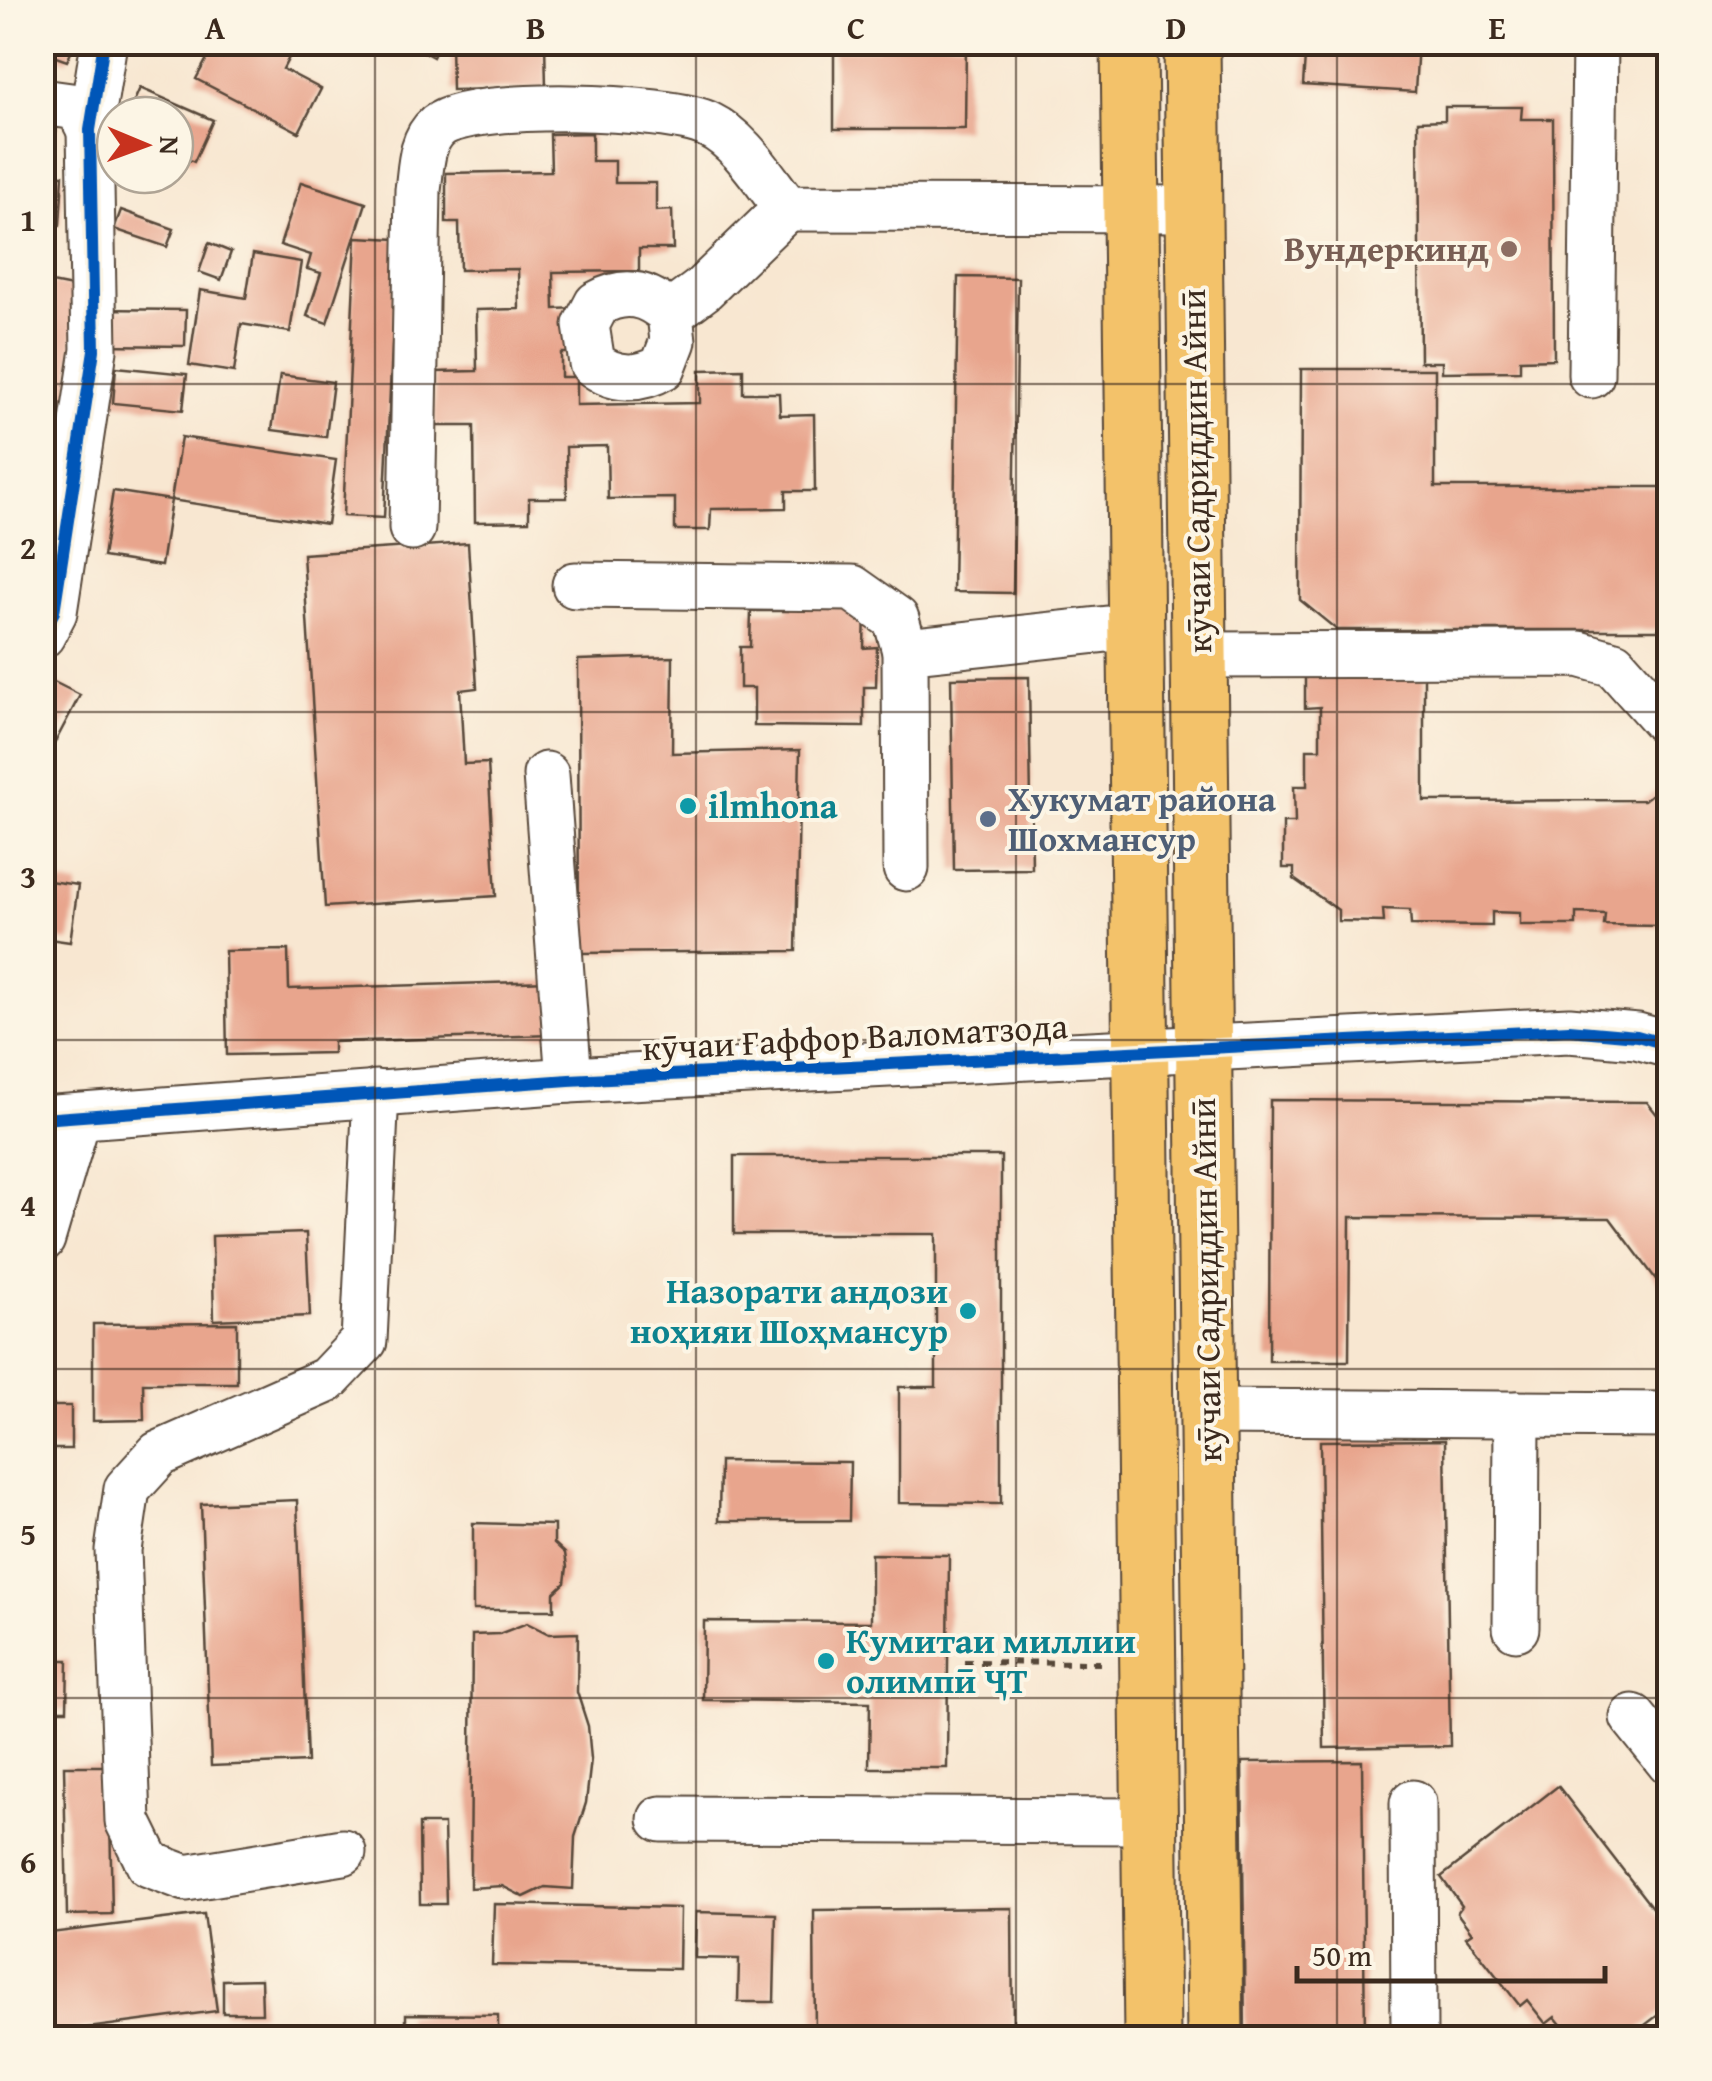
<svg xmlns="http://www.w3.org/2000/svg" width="1712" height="2081" font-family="'Gentium Book Plus',serif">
<rect width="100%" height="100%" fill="#fcf5e5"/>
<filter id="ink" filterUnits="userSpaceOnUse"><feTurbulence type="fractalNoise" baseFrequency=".01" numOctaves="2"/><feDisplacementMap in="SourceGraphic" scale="20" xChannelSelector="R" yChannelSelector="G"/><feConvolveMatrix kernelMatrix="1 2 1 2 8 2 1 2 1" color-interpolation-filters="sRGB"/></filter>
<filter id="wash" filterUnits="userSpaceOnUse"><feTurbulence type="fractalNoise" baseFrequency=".0048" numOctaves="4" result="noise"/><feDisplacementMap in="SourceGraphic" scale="40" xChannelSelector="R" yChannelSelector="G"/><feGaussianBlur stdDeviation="2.25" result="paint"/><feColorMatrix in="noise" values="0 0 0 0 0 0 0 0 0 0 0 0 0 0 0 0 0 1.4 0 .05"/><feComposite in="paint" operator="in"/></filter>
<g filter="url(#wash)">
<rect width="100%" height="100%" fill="#f8e7d1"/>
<g id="blocks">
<g fill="#e8a58d">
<path d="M42,42H76L67,61L42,52Z"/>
<path d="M216,42L241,48L244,42H297L283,69L321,89L299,132L196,79Z"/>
<path d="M405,42H440L433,57Z"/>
<path d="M451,42H545L546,88L452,90Z"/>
<path d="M879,42H966L965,129H834V50L878,49Z"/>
<path d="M1306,42H1418L1415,92L1303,85Z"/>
<path d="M140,88L213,120L194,162L175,154V115H128Z"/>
<path d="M1445,107H1522L1521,119H1553L1554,359L1520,360V371L1442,372V362H1420L1418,121L1445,120Z"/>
<path d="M42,111L59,113L51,164L42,163Z"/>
<path d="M592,133V161H615V183H656V211L672,210L673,249H639V271L553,272L554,309L578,308V353H561V377H576V405L700,403V370L743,369V393H779L780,415L814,414L815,491H786V508L711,509L710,530H675V498L608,499L607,446L566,447L567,498H529V521L475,522L474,426H435L434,372L477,371L476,310L519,309L518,269L460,270L459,223H446V173L551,171L550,134Z"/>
<path d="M42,174L63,175L60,225L42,224Z"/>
<path d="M301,182L366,203L327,323L307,316L321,273L307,269L311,255L280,245Z"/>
<path d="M121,210L174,229L167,247L114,229Z"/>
<path d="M356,237L397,239L384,518L343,516Z"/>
<path d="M209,243L231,252L221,280L199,272Z"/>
<path d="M253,254L301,262L290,332L241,324L234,372L189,365L200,290L246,298Z"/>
<path d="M958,277L1018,278L1013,593L953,592Z"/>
<path d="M42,281L77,288L61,514L42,509V474L48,475L59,383L42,380V337L48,338L51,315L42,313Z"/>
<path d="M100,309L186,310L185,346L99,345Z"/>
<path d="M116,367L187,374L183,410L113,403Z"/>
<path d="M1301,369H1435V487H1670V630H1337L1300,600Z"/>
<path d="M280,375L333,382L326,437L272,430Z"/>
<path d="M181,437L336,460L327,524L171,500Z"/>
<path d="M113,491L171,500L161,566L103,557Z"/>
<path d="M468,543L477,688L460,690L464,764L488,763L496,896L325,907L303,554Z"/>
<path d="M789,599L865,610L864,648L877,647L876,687H864V727L754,726V688H740V647H750L751,611H788Z"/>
<path d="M673,657L672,753L800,750L796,951L579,953L578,660Z"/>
<path d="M1305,670H1424V801L1644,800L1670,780V916H1659V926L1604,925L1605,914L1576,913V925H1520V913L1492,912V926L1411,925L1410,910L1383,909L1384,922L1338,921V910L1294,879V868H1283V823H1295L1294,786H1307V749H1320V707L1305,708Z"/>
<path d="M1029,677L1032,869L954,870L951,678Z"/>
<path d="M46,678L80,695L42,767V685Z"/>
<path d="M42,880L78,885L70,942L42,938Z"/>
<path d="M288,950L289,989L550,981L552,1035L333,1042V1053L227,1055L225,951Z"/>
<path d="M1270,1100L1647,1102L1670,1131V1298L1610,1218L1350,1217L1349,1361H1269Z"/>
<path d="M734,1156H1001V1504L899,1503V1387H936V1234H734Z"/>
<path d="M306,1233L310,1316L214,1320L212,1236Z"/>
<path d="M237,1323V1383H143L144,1420L93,1421V1324Z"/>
<rect x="42" y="1406" width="29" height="43"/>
<path d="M1445,1440L1450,1746L1324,1748L1320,1441Z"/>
<path d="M720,1461L850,1462L849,1521H719Z"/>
<path d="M297,1500L307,1762L211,1766L201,1504Z"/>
<path d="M473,1523L554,1525V1543L565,1553L567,1567L565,1583L554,1593V1610H473Z"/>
<path d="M871,1554L949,1555L947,1768H869L870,1702L703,1700L704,1621L871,1622Z"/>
<path d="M527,1623L549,1634L578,1633L577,1692L588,1726L591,1759L586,1803L575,1837L573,1889L545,1887L524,1897L502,1886L470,1888L472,1635L499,1634Z"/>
<path d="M42,1660H68L67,1710H42Z"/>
<path d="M1362,1761L1365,2038H1245L1242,1762Z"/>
<path d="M64,1766H109L112,1914L67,1915Z"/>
<path d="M1558,1786L1670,1931V2006L1628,2038H1572L1555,2017L1546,2024L1527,2000L1520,2006L1466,1937L1472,1933L1457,1913L1462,1906L1441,1877Z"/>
<path d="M419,1824H444L446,1904H420Z"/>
<path d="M494,1904L680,1908L679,1969L492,1965Z"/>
<path d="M1012,1908L1013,2038H815L814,1910Z"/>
<path d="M696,1912L776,1914L774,2002H738L739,1959L695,1958Z"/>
<path d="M204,1914L217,2011L42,2034V1934Z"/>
<path d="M261,1979L262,2013H223V1980Z"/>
<path d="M406,2014L498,2015V2038H406Z"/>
</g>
</g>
</g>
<g filter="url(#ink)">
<use href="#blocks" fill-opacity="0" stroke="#574639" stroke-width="2.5"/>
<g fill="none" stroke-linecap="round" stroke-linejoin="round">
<g stroke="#574639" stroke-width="49">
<g id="minor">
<path d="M42,102L78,107L90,130"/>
<path d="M670,314C647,293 625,288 597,304L586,325L592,363C614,381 639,381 663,367L673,341L670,314L702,290L787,208"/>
<path d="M1591,375L1595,42"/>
<path d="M412,528L418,190C421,170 420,141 438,126C470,99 670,105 709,125C742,141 764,180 787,208L1194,209"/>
<path d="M575,585L852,588L896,619L905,651"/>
<path d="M42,635L54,612L94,350L90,130L104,42"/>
<path d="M1198,655L1579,654L1614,664L1670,727"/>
<path d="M546,775L569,1080"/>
<path d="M906,868L905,651L1135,626"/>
<path d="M42,1119L569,1080L1569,1030L1637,1036L1670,1045"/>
<path d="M42,1239L78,1117"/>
<path d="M1208,1412L1670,1415"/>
<path d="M1516,1628L1517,1414"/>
<path d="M1633,1717L1670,1763"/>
<path d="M1413,1803L1414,2038"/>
<path d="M661,1819L1150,1821"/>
<path d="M343,1852L186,1878L149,1864L128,1821L118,1550L127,1489L159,1454L327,1380L364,1341L376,1093"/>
</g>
</g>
<g stroke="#574639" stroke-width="59">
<g id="highway">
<path d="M1129,42L1152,2038"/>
<path d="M1192,42L1215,2038"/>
</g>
</g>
<path stroke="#574639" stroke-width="6" stroke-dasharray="8 8" stroke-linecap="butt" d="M964,1662L1101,1663"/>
<use href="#minor" stroke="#fff" stroke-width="45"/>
<use href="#highway" stroke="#f3c26a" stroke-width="55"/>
<g stroke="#fcf5e5" stroke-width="19">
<g id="cycleway">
<path d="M42,635L54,612L94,350L90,130L104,42"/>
<path d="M42,1119L569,1080L1569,1030L1637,1036L1670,1045"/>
</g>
</g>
<use href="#cycleway" stroke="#0057b8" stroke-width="12"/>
</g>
</g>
<path fill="none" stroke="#3b2a1e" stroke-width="2.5" stroke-opacity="0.55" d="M375,42V2038M696,42V2038M1016,42V2038M1337,42V2038M42,384H1670M42,712H1670M42,1040H1670M42,1369H1670M42,1698H1670"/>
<circle fill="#8d6e63" stroke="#fcf5e5" stroke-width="4" cx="1509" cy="249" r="10"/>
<g fill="#0f9aa8" stroke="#fcf5e5" stroke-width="4">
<circle cx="688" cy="806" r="10"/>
<circle cx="968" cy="1311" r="10"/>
<circle cx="826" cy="1661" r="10"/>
</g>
<circle fill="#5c6f8a" stroke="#fcf5e5" stroke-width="4" cx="988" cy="819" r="10"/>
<g text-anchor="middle" stroke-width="8" stroke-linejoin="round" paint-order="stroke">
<g font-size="35" font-weight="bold" fill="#785e54" stroke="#fcf5e5" text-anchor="end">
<text x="1489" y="261">Вундеркинд</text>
</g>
<g font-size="35" fill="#3b2a1e" stroke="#fcf5e5">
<text transform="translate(1196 471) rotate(-91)" y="12">кӯчаи Садриддин Айнӣ</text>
<text transform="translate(855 1037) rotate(-3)" y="12">кӯчаи Ғаффор Валоматзода</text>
<text transform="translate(1206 1280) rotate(-91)" y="12">кӯчаи Садриддин Айнӣ</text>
</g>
<g font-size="35" font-weight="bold" fill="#4e5e75" stroke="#fcf5e5" text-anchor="start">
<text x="1008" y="811">Хукумат района<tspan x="1008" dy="40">Шохмансур</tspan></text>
</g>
<g font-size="35" font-weight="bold" fill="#0d838f" stroke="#fcf5e5" text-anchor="start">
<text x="708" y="818">ilmhona</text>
<text x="948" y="1303" text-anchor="end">Назорати андози<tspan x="948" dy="40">ноҳияи Шоҳмансур</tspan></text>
<text x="846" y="1653">Кумитаи миллии<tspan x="846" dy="40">олимпӣ ҶТ</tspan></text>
</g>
</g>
<rect width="1712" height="2081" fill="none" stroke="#fcf5e5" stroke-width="110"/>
<g transform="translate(145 145) rotate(91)"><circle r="48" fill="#fcf5e5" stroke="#afa495" stroke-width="2.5"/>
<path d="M0-8L18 38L0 25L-18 38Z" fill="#c8321e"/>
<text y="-15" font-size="28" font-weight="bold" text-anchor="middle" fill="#3b2a1e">N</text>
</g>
<path d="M1297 1966v15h308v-15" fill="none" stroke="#3b2a1e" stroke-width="5"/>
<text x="1312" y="1966" font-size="30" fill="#3b2a1e" stroke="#fcf5e5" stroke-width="8" paint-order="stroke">50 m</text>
<rect x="55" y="55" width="1602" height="1971" fill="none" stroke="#3b2a1e" stroke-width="4"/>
<g font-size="32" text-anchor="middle" font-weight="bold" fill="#3b2a1e">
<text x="215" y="39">A</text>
<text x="536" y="39">B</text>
<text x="856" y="39">C</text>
<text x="1176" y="39">D</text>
<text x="1497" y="39">E</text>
<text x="28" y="231">1</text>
<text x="28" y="559">2</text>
<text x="28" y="888">3</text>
<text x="28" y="1216">4</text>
<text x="28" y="1545">5</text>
<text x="28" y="1873">6</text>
</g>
</svg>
